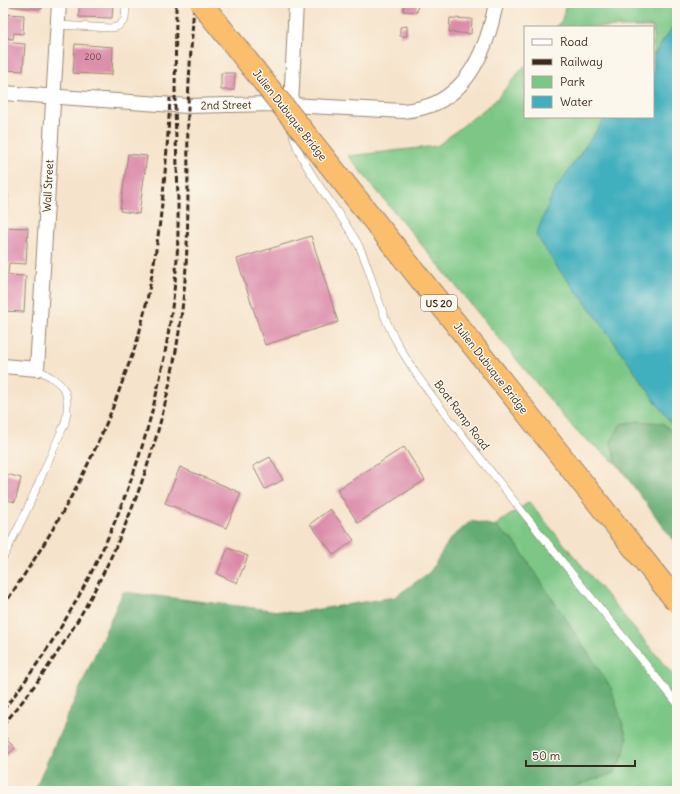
<svg xmlns="http://www.w3.org/2000/svg" width="680" height="794" font-family="Delius,sans-serif">
<rect width="100%" height="100%" fill="#fbf7ec"/>
<filter id="ink" filterUnits="userSpaceOnUse"><feTurbulence type="fractalNoise" baseFrequency=".025" numOctaves="2"/><feDisplacementMap in="SourceGraphic" scale="8" xChannelSelector="R" yChannelSelector="G"/><feConvolveMatrix kernelMatrix="1 2 1 2 8 2 1 2 1" color-interpolation-filters="sRGB"/></filter>
<filter id="wash" filterUnits="userSpaceOnUse"><feTurbulence type="fractalNoise" baseFrequency=".012" numOctaves="4" result="noise"/><feDisplacementMap in="SourceGraphic" scale="16" xChannelSelector="R" yChannelSelector="G"/><feGaussianBlur stdDeviation="0.9" result="paint"/><feColorMatrix in="noise" values="0 0 0 0 0 0 0 0 0 0 0 0 0 0 0 0 0 1.4 0 .05"/><feComposite in="paint" operator="in"/></filter>
<g filter="url(#wash)">
<rect width="100%" height="100%" fill="#f6e3cb"/>
<g fill="#7bc786" stroke="#5b7852">
<path d="M566,3H677V21L653,56V27H556L562,20Z"/>
<path d="M525,65V117H606L553,193L557,267L596,316L677,432V436L662,423L611,441L617,464L576,431L348,156L437,146L495,101Z"/>
<path d="M529,502L677,680V791H524L484,533Z"/>
</g>
<g fill="#64ac73" stroke="#506b48">
<path d="M638,421L662,423L677,436V545L617,464L611,441L621,424Z"/>
<path d="M471,521L495,526L515,542L611,688L627,738L623,757L614,773L561,791H34L123,592L295,613L395,597L430,572L450,539Z"/>
</g>
<path fill="#41afbe" stroke="#3e6c6e" d="M677,21V432L596,316L557,267L536,235L553,193L606,117H653V56Z"/>
<g id="blocks">
<g fill="#db89a9">
<path d="M3,3H43L42,9L5,6V14L24,15L23,34L14,33L13,39L3,38Z"/>
<path d="M79,3H113L112,18L79,17Z"/>
<path d="M404,3H418L417,12L403,11Z"/>
<path d="M450,18L472,19L471,34L449,32Z"/>
<path d="M407,26V36H400V27Z"/>
<path d="M3,42L25,44L23,71L3,70Z"/>
<path d="M75,44L113,47L112,75L73,73Z"/>
<path d="M221,73H235L234,90H221Z"/>
<path d="M128,154L147,156L139,214L120,211Z"/>
<path d="M3,195H8L7,208L3,207Z"/>
<path d="M3,227L28,228L26,264L9,263L8,275L26,276L24,312L3,311Z"/>
<path d="M311,236L338,322L265,345L237,259Z"/>
<path d="M404,447L425,480L358,523L337,490Z"/>
<path d="M270,457L283,480L265,489L253,466Z"/>
<path d="M180,467L241,493L226,528L165,503Z"/>
<path d="M3,473L21,478L15,502L3,499Z"/>
<path d="M330,509L354,540L334,555L310,524Z"/>
<path d="M228,548L248,556L237,583L217,574Z"/>
<path d="M8,741L15,748L3,759V746Z"/>
</g>
</g>
</g>
<g filter="url(#ink)">
<use href="#blocks" fill-opacity="0" stroke="#988674" stroke-width="1"/>
<g fill="none" stroke-linecap="round" stroke-linejoin="round">
<g stroke="#988674" stroke-width="8">
<g id="lane">
<path d="M58,25L111,28L117,27L125,20L126,3"/>
<path d="M292,128C295,162 342,213 359,246C373,275 378,308 394,337C417,381 451,420 482,460C545,542 612,622 677,703"/>
<path d="M3,558L25,514L65,423C72,390 64,384 37,369"/>
</g>
</g>
<g stroke="#988674" stroke-width="16">
<g id="street">
<path d="M3,93L188,106L272,104L403,111C414,110 425,108 436,103C473,85 489,40 496,3"/>
<path d="M291,106L296,3"/>
<path d="M3,366L37,369L59,3"/>
</g>
</g>
<path stroke="#988674" stroke-width="2.5" stroke-dasharray="3 3" stroke-linecap="butt" d="M3,743L8,738"/>
<use href="#lane" stroke="#fff" stroke-width="7"/>
<use href="#street" stroke="#fff" stroke-width="14"/>
<g stroke="#3b2a1e" stroke-width="3" stroke-dasharray="6 3" stroke-linecap="butt">
<path d="M3,606C54,533 95,461 124,377C129,363 135,349 139,334C159,257 166,177 170,98"/>
<path d="M3,710C107,579 165,425 177,258C180,207 176,156 175,104C175,71 176,37 176,3"/>
<path d="M3,725C106,605 169,448 184,291C190,230 187,168 188,107C189,72 192,38 194,3"/>
</g>
<g stroke="#988674" stroke-width="24" stroke-linecap="butt">
<path id="highway-bridge" d="M201,3L677,602"/>
</g>
<use href="#highway-bridge" stroke="#fabe6d" stroke-width="22"/>
</g>
</g>
<g text-anchor="middle" stroke-width="3" stroke-linejoin="round" paint-order="stroke">
<g font-size="9" fill="#634241">
<text x="93" y="60">200</text>
</g>
<rect fill="#fbf7ec" stroke="#75685c" stroke-width="1" x="421" y="295" width="36" height="16" rx="3"/>
<g font-size="10" font-weight="bold" fill="#3b2a1e">
<text x="439" y="307">US 20</text>
</g>
<g font-size="11" fill="#3b2a1e" stroke="#fbf7ec">
<text transform="translate(226 105) rotate(-1)" y="4">2nd Street</text>
<text transform="translate(290 115) rotate(52)" y="4">Julien Dubuque Bridge</text>
<text transform="translate(48 186) rotate(-87)" y="4">Wall Street</text>
<text transform="translate(491 368) rotate(52)" y="4">Julien Dubuque Bridge</text>
<text transform="translate(462 415) rotate(53)" y="4">Boat Ramp Road</text>
</g>
</g>
<rect width="680" height="794" fill="none" stroke="#fbf7ec" stroke-width="16"/>
<rect x="524" y="26" width="130" height="92" fill="#fbf7ec" stroke="#aea59a"/>
<rect x="532" y="39" width="20" height="6" fill="#ffffff" stroke="#aea59a"/>
<text x="560" y="46" font-size="12" fill="#3b2a1e">Road</text>
<rect x="532" y="59" width="20" height="6" fill="#3b2a1e" stroke="#aea59a"/>
<text x="560" y="66" font-size="12" fill="#3b2a1e">Railway</text>
<rect x="532" y="76" width="20" height="12" fill="#7bc786" stroke="#aea59a"/>
<text x="560" y="86" font-size="12" fill="#3b2a1e">Park</text>
<rect x="532" y="96" width="20" height="12" fill="#41afbe" stroke="#aea59a"/>
<text x="560" y="106" font-size="12" fill="#3b2a1e">Water</text>
<path d="M526 760v6h109v-6" fill="none" stroke="#3b2a1e" stroke-width="2"/>
<text x="532" y="760" font-size="12" fill="#3b2a1e" stroke="#fbf7ec" stroke-width="3" paint-order="stroke">50 m</text>
</svg>
